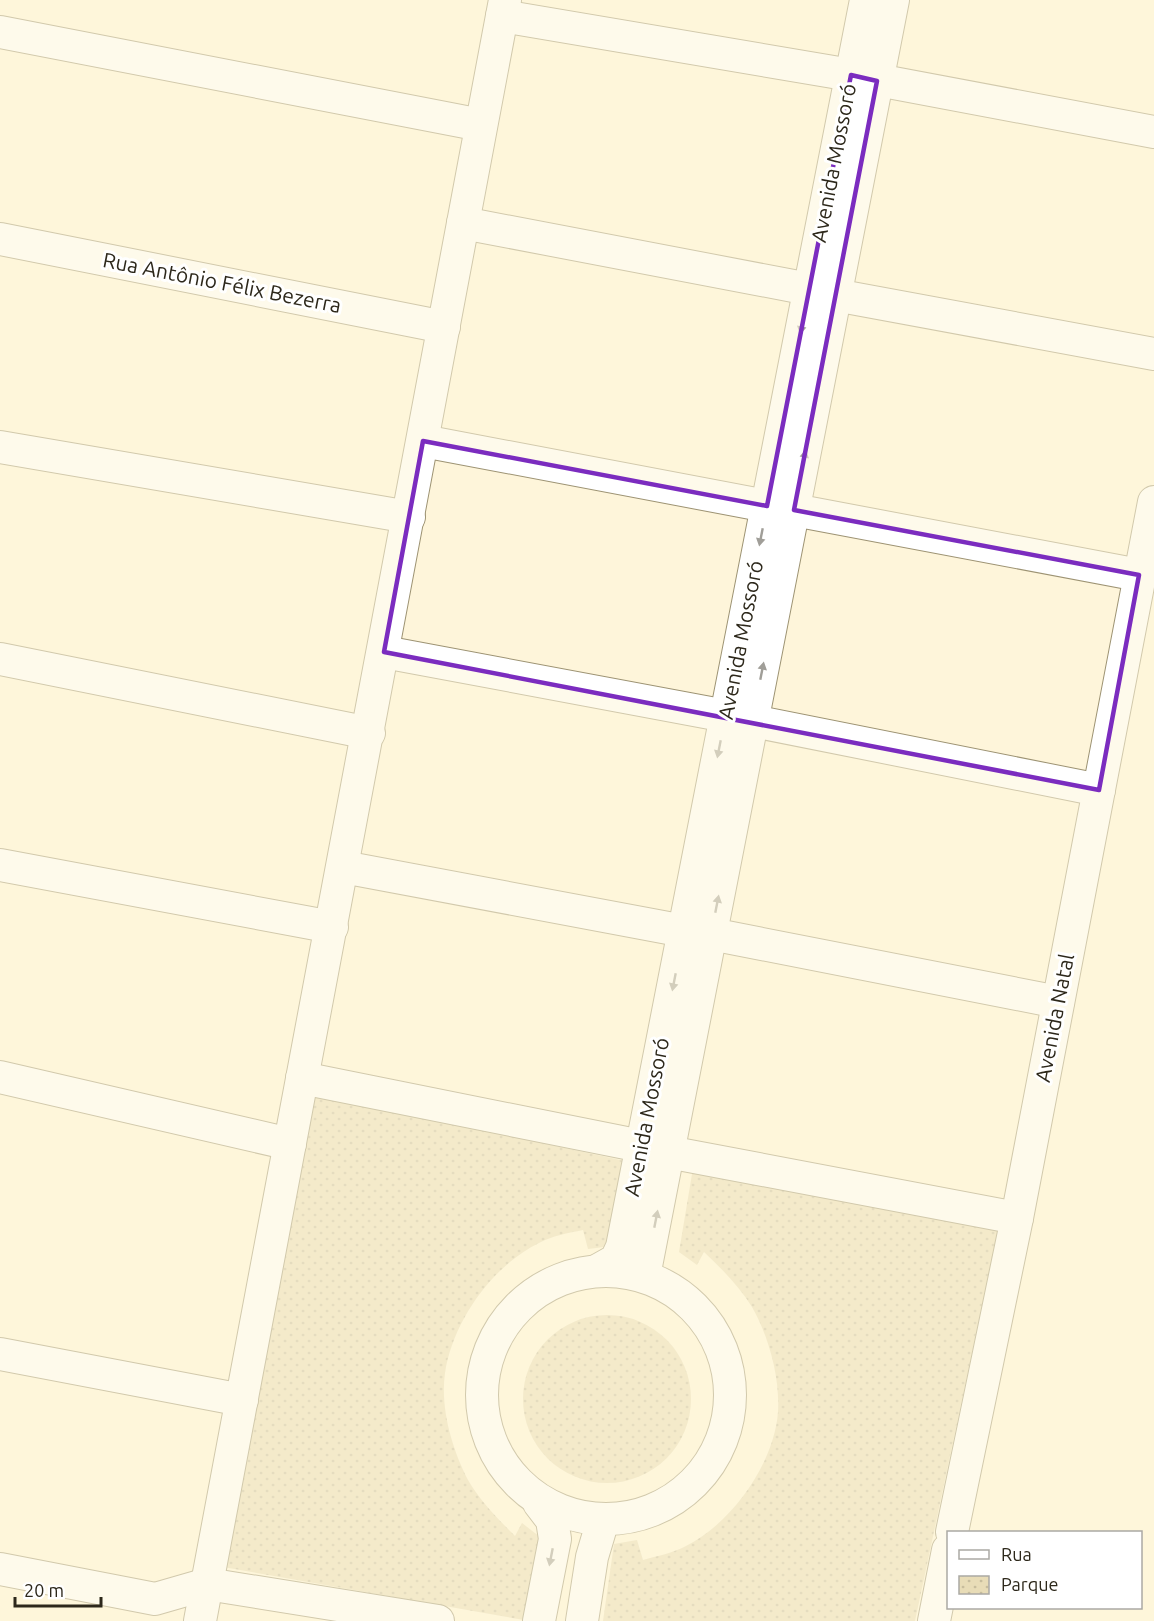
<svg xmlns="http://www.w3.org/2000/svg" width="1154" height="1621" font-family="Ubuntu,sans-serif">
<defs>
<pattern id="park-dots" width="8" height="8" patternUnits="userSpaceOnUse" patternTransform="scale(1.5)"><rect width="8" height="8" fill="#e8dcb7"/><path d="M2 2h.1M6 6h.1" fill="none" stroke="#c7bd9d" stroke-width="1.8" stroke-linecap="round"/></pattern>
</defs>
<rect width="100%" height="100%" fill="#fef5da"/>
<g fill="url(#park-dots)">
<path d="M316,1094L625,1161L612,1246L588,1249L583,1230C568,1233 552,1236 539,1243C492,1266 453,1321 445,1373C440,1408 452,1449 468,1480C480,1501 498,1519 515,1536L522,1523L540,1537L524,1620L223,1567Z"/>
<path d="M693,1168L999,1226L915,1621H603L614,1544L637,1540L643,1560C657,1556 673,1553 686,1546C732,1523 774,1464 778,1412C780,1377 769,1337 752,1307C739,1286 722,1269 704,1252L697,1265L679,1252Z"/>
<circle cx="607" cy="1399" r="84"/>
</g>
<g fill="none" stroke-linecap="round" stroke-linejoin="round">
<g stroke="#9d9373" stroke-width="34">
<g id="street">
<path d="M502,16L851,75L1154,132"/>
<path d="M0,32L481,125"/>
<path d="M463,223L809,289"/>
<path d="M0,239L444,327"/>
<path d="M835,295L1154,354"/>
<path d="M423,441L767,506"/>
<path d="M0,447L409,517"/>
<path d="M794,510L1139,575"/>
<path d="M384,652L753,721L1099,790"/>
<path d="M0,659L369,733"/>
<path d="M0,865L332,927"/>
<path d="M343,867L684,931"/>
<path d="M711,934L1058,1002"/>
<path d="M0,1077L290,1144"/>
<path d="M302,1078L641,1146"/>
<path d="M668,1152L1017,1218"/>
<path d="M600,1269L616,1260L622,1247L866,0"/>
<circle cx="606" cy="1395" r="124"/>
<path d="M647,1276L646,1266L893,0"/>
<path d="M0,1354L242,1400"/>
<path d="M952,1532L1017,1218L1154,502"/>
<path d="M0,1569L155,1599L207,1584L438,1621"/>
<path d="M200,1621L505,0"/>
<path d="M539,1621L555,1539L552,1520L539,1503"/>
<path d="M582,1621L592,1557L603,1520"/>
<path d="M934,1621L948,1550"/>
</g>
</g>
<use href="#street" stroke="#fff" stroke-width="32"/>
</g>
<defs><path id="oneway-solid" d="M-6-.8H1V-3.2L6.5 0L1 3.2V.8H-6Z" transform="scale(1.5)"/></defs>
<g fill="#a09e98">
<use href="#oneway-solid" transform="translate(802 325) rotate(101)"/>
<use href="#oneway-solid" transform="translate(804 459) rotate(-79)"/>
<use href="#oneway-solid" transform="translate(761 537) rotate(101)"/>
<use href="#oneway-solid" transform="translate(762 671) rotate(-79)"/>
<use href="#oneway-solid" transform="translate(719 749) rotate(101)"/>
<use href="#oneway-solid" transform="translate(717 904) rotate(-79)"/>
<use href="#oneway-solid" transform="translate(674 982) rotate(101)"/>
<use href="#oneway-solid" transform="translate(656 1219) rotate(-79)"/>
<use href="#oneway-solid" transform="translate(551 1557) rotate(101)"/>
</g>
<path d="M0 0H1154V1621H0ZM851,75L877,81L794,510L1139,575L1099,790L384,652L423,441L767,506Z" fill="#fef5da" fill-opacity=".55" fill-rule="evenodd"/>
<path fill="none" stroke="#7b2cbf" stroke-width="4.5" stroke-linejoin="round" d="M851,75L877,81L794,510L1139,575L1099,790L384,652L423,441L767,506Z"/>
<g text-anchor="middle" stroke-width="6" stroke-linejoin="round" paint-order="stroke">
<g font-size="21" fill="#2d281b" stroke="#fff">
<text transform="translate(834 163) rotate(-79)" y="7">Avenida Mossoró</text>
<text transform="translate(222 283) rotate(11)" y="7">Rua Antônio Félix Bezerra</text>
<text transform="translate(741 640) rotate(-79)" y="7">Avenida Mossoró</text>
<text transform="translate(1055 1018) rotate(-79)" y="7">Avenida Natal</text>
<text transform="translate(647 1117) rotate(-79)" y="7">Avenida Mossoró</text>
</g>
</g>
<rect x="947" y="1531" width="195" height="78" fill="#ffffff" stroke="#aba9a4" stroke-width="1.5"/>
<rect x="959" y="1550" width="30" height="9" fill="#ffffff" stroke="#aba9a4" stroke-width="1.5"/>
<text x="1001" y="1561" font-size="18" fill="#2d281b">Rua</text>
<rect x="959" y="1576" width="30" height="18" fill="url(#park-dots)" stroke="#aba9a4" stroke-width="1.5"/>
<text x="1001" y="1591" font-size="18" fill="#2d281b">Parque</text>
<path d="M15 1597v9h86v-9" fill="none" stroke="#2d281b" stroke-width="3"/>
<text x="24" y="1597" font-size="18" fill="#2d281b" stroke="#ffffff" stroke-width="4.5" paint-order="stroke">20 m</text>
</svg>
